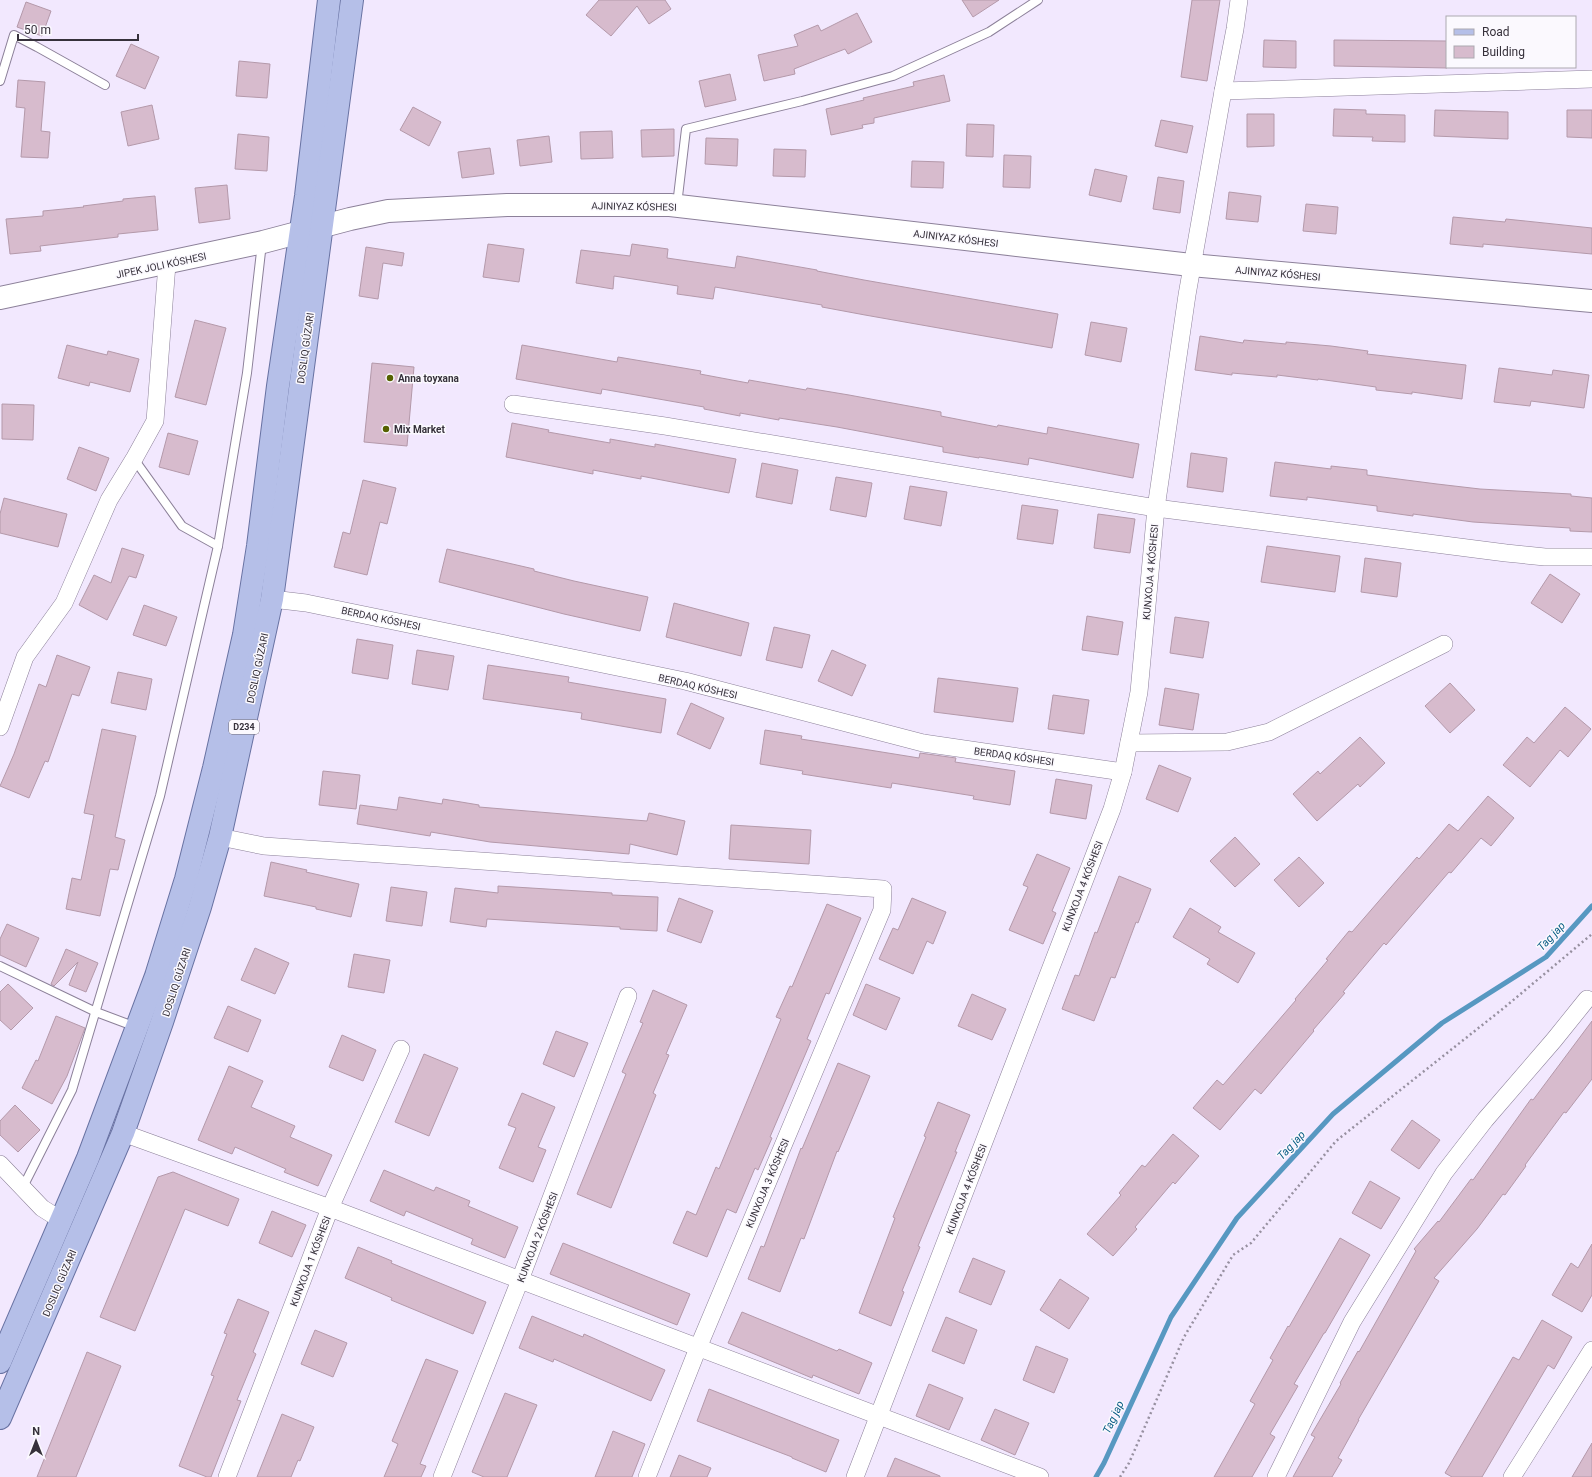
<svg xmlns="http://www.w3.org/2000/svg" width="1592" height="1477" font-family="Roboto,sans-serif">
<rect width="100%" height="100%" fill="#f2e8fe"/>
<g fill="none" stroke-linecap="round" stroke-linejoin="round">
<path stroke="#5798c1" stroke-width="5" d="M1096,1477L1104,1463L1171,1317L1237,1218L1333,1114L1442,1023L1546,957L1592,906"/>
</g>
<g fill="#d7bbcd" stroke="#b499aa">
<path d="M599,0H665L671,9L649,24L637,6L611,36L586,15Z"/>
<path d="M962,0H999L973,17Z"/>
<path d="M1192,0H1220L1207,81L1181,77Z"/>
<path d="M26,2L51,11L42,36L17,27Z"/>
<path d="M857,13L872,42L848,54L845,49L794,69L795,74L764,81L758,55L798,46L794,35L818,25L821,31Z"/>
<path d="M1264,40L1296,41V68L1263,67Z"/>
<path d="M1334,40L1447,41V68L1334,66Z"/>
<path d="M131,44L159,57L145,89L116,76Z"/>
<path d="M239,61L270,64L267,98L236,96Z"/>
<path d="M730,74L736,100L705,107L699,81Z"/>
<path d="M944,75L950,101L874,118V123L862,125L863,128L831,135L826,109L864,100L863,98L914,86L913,82Z"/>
<path d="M18,80L45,82L41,131L50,132L48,158L21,157L25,108L16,107Z"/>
<path d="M152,105L159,139L128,146L121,112Z"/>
<path d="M413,107L441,122L429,146L400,130Z"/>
<path d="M1334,109L1366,110V114L1405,115V142L1372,141L1373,137L1333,136Z"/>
<path d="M1435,110L1508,112V139L1434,136Z"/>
<path d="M1567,110H1592V138L1567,137Z"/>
<path d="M1247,114H1274V146L1247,147Z"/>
<path d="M1161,120L1193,126L1187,153L1155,146Z"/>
<path d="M967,124L994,125L993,157L966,156Z"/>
<path d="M674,129V156L642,157L641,130Z"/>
<path d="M612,131L613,158L581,159L580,132Z"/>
<path d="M238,134L269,137L267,171L235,169Z"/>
<path d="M549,136L552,162L520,166L517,140Z"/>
<path d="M706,138L738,139L737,166L705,164Z"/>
<path d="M490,148L494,174L462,178L458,152Z"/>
<path d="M774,149L806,150L805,177L773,176Z"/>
<path d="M1004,155L1031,156L1030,188L1003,187Z"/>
<path d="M912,161L944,162L943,188L911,187Z"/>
<path d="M1095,169L1127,176L1121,202L1089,195Z"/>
<path d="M1158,177L1184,181L1180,213L1153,209Z"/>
<path d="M227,185L230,219L199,223L195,188Z"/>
<path d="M1229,192L1261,196L1258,222L1226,219Z"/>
<path d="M155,196L158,230L118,234V237L40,246L41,251L10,254L6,219L43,216V211L84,207L83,206L123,201V199Z"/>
<path d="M1306,204L1338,207L1336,234L1303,231Z"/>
<path d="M1453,217L1505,222L1506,219L1592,228V254L1483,244V247L1450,244Z"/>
<path d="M488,244L524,249L519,282L483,277Z"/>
<path d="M632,244L668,249L667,258L735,268L737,256L817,270V271L864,280L1058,314L1052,348L865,315L822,307V305L715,287L713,299L677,294L678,286L614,276L613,289L576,283L581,250L630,256Z"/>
<path d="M366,247L404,253L402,266L383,263L378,299L359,296Z"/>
<path d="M195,320L226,328L206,405L175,397Z"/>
<path d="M1091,322L1127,328L1121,362L1085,355Z"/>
<path d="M1200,336L1243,343L1244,340L1286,344V342L1331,346L1368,351L1367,354L1466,365L1462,399L1412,392V394L1376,390V387L1318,379V380L1277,375V377L1232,373V375L1195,370Z"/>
<path d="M67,345L107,355L108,351L139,359L130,392L90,382L89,386L58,378Z"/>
<path d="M522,345L617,362L618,357L701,371L700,374L748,383L749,380L806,390L807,388L849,395L941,412V416L997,427L998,425L1047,434L1048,427L1139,444L1133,478L1029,458L1028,465L979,457V458L943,452V447L837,427L779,418V420L740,413V416L704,409V407L602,389L601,394L516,379Z"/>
<path d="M372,363L414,367L407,446L364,442Z"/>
<path d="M1499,368L1552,375L1553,370L1589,375L1584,408L1531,401L1530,406L1494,402Z"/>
<path d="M2,404L34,405L33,440L2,439Z"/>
<path d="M512,423L549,430L548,432L610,443V439L655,447V444L736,459L729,493L641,476V479L593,470V474L506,457Z"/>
<path d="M168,433L198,441L189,475L159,467Z"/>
<path d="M79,447L109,458L96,491L67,479Z"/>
<path d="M1191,453L1227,458L1223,492L1187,487Z"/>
<path d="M1275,462L1331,469V466L1367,470V475L1437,484L1480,489L1571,494V496L1592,498V532L1570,531V528L1473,522L1413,514V516L1377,511V506L1307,497V500L1270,496Z"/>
<path d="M762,463L798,470L792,504L756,497Z"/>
<path d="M836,477L872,483L866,517L830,510Z"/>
<path d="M363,480L396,488L387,524L380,522L367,575L334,567L343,532L350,534Z"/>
<path d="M910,486L947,492L941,526L904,519Z"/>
<path d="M4,498L67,514L58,547L0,533V514Z"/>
<path d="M1022,505L1058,510L1053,544L1017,539Z"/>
<path d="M1098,514L1135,519L1130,553L1094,548Z"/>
<path d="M1267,546L1340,556L1335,592L1261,582Z"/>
<path d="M122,548L144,555L136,578L129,576L107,620L79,605L94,575L111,583Z"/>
<path d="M447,549L534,569V571L574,581L648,597L640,631L564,614L439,582Z"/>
<path d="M1365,558L1401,563L1397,597L1361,592Z"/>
<path d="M1550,574L1580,594L1562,623L1531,603Z"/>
<path d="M674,603L749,623L741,656L666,637Z"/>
<path d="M144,605L177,617L166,646L133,635Z"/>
<path d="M1087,616L1123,622L1118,655L1082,650Z"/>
<path d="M1175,617L1209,622L1203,658L1170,653Z"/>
<path d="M774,627L810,635L802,668L766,660Z"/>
<path d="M357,639L393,645L388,679L352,673Z"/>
<path d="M417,650L454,656L448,690L412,684Z"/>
<path d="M832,650L866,665L852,696L818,681Z"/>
<path d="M57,655L90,667L79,696L72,694L48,762L45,761L29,798L0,786L14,754L39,684L46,687Z"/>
<path d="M488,665L569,677L568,682L666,699L661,733L581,719L582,713L483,699Z"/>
<path d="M118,672L152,679L146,710L111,703Z"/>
<path d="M938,678L1018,688L1013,722L934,712Z"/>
<path d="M1450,683L1475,710L1450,733L1425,706Z"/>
<path d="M1165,688L1199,694L1193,730L1159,725Z"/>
<path d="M1053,695L1089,700L1084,734L1048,729Z"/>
<path d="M691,703L724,718L710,749L677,734Z"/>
<path d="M1565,707L1591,729L1568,757L1560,750L1530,787L1503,765L1527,737L1534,743Z"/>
<path d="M102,729L136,736L115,837L125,840L118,870L110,869L100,916L66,909L72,878L81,880L94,815L84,813Z"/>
<path d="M765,730L802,736L801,739L919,758L920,753L956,758L955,762L1015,771L1010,805L973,799L974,796L892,783L891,788L802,774L803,771L760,764Z"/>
<path d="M1360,737L1385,763L1360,787L1358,784L1317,821L1293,794L1318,771L1320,774Z"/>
<path d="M1159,765L1191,778L1178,812L1146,799Z"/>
<path d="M323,771L360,775L356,809L319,805Z"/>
<path d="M1056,779L1092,785L1086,819L1050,813Z"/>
<path d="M1488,796L1514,818L1491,846L1481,838L1451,873L1449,872L1386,945L1384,943L1343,992L1345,993L1313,1030L1314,1031L1261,1094L1255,1089L1220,1130L1193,1108L1217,1080L1223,1085L1296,1000L1295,999L1328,960L1326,959L1349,931L1352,932L1417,857L1419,859L1449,824L1458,831Z"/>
<path d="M399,797L442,804L443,799L479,805V807L647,821L649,813L685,821L677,855L630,844L629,854L490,842L431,832L430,836L357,824L360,805L397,810Z"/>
<path d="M731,825L811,830L809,864L729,859Z"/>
<path d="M1235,837L1260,864L1235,887L1210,861Z"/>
<path d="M1037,854L1070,868L1052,911L1056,913L1043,944L1009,930L1028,887L1023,885Z"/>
<path d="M1299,857L1324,883L1299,907L1274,880Z"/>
<path d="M271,862L307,870L306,872L359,884L351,917L316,909V907L264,896Z"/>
<path d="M1119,876L1151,889L1138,923L1136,922L1115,978L1111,977L1094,1021L1062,1009L1075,975L1079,976L1095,932L1097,933Z"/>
<path d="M498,886L612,893V895L658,897L657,931L620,929V927L535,922L487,919L486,927L450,922L455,888L498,893Z"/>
<path d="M391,887L427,892L422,926L386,921Z"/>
<path d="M679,898L713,911L701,943L667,931Z"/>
<path d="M912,898L946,912L933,944L927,941L913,974L879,959L893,928L898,930Z"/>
<path d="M827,904L861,918L829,994L826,993L807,1039L811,1041L770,1137L772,1138L758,1170L755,1168L736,1213L727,1209L707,1257L673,1243L687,1211L696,1215L716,1167L719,1169L781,1019L776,1017L790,986L792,987Z"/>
<path d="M1190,908L1221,927L1218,932L1255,953L1238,983L1207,964L1210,959L1173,937Z"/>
<path d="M7,924L39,938L26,967L0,955V939Z"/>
<path d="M255,948L289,963L275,994L241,980Z"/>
<path d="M66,949L98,963L86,992L69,985L78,962L54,986L51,984Z"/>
<path d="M354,954L390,960L384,993L348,987Z"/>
<path d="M8,984L33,1008L11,1030L0,1020V992Z"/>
<path d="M866,984L900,998L886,1030L853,1015Z"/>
<path d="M653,990L687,1005L666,1054L669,1055L653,1093L656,1095L611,1208L577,1194L626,1074L622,1072L643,1023L640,1022Z"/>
<path d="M972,994L1006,1009L992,1040L958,1026Z"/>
<path d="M228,1006L261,1020L248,1052L214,1038Z"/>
<path d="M56,1016L85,1028L67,1076L52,1104L22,1088L36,1060L38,1061Z"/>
<path d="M1592,1021V1079L1566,1113L1564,1112L1525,1165L1526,1166L1505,1195L1503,1194L1477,1229L1434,1278L1439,1281L1358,1420H1359L1338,1458L1342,1460L1332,1477H1293L1315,1437L1311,1435L1341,1384L1340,1383L1358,1351L1359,1352L1416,1251L1414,1249L1438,1221L1439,1222L1471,1179L1473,1180L1531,1099L1533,1100Z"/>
<path d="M556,1031L588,1043L574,1077L543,1064Z"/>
<path d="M342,1035L376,1050L363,1081L329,1067Z"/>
<path d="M424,1054L458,1068L429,1136L395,1122Z"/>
<path d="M838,1063L870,1076L838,1152L837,1151L804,1239L801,1238L780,1292L748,1279L761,1246L764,1247L801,1148L802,1149Z"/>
<path d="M229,1066L263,1081L251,1107L295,1126L290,1137L332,1155L318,1186L284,1172L286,1169L235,1147L232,1154L198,1140Z"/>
<path d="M522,1093L555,1107L538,1147L546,1150L533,1182L499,1168L516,1128L508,1125Z"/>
<path d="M938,1102L970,1115L955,1152H957L918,1246L920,1247L902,1291L904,1292L891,1326L859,1313L895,1218L893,1217L926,1137L924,1136Z"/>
<path d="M15,1105L40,1130L18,1152L0,1135V1121Z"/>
<path d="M1412,1120L1440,1140L1419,1169L1391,1150Z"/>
<path d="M1173,1134L1199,1156L1175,1184L1173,1182L1135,1227L1137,1229L1113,1256L1087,1234L1121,1195L1119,1193L1142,1165L1145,1167Z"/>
<path d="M384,1170L434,1191L436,1187L470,1201L468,1206L518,1227L505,1258L471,1244L473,1239L406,1211L404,1216L370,1201Z"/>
<path d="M173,1172L239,1199L228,1226L185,1209L135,1331L100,1317L158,1177Z"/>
<path d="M1370,1181L1400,1198L1381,1229L1352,1213Z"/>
<path d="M272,1211L306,1225L292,1257L259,1243Z"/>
<path d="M1340,1238L1370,1255L1325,1333H1324L1294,1384L1298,1386L1270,1434L1275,1437L1252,1477H1214L1255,1404L1250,1401L1273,1360L1270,1358L1288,1326L1289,1327Z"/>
<path d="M563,1243L690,1294L677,1325L550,1274Z"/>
<path d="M1592,1244V1295L1582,1312L1552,1295L1571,1263L1578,1268Z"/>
<path d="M358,1247L392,1261L391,1263L486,1302L473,1334L391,1300L392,1298L345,1278Z"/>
<path d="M973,1258L1005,1271L991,1305L959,1292Z"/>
<path d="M1060,1279L1089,1298L1069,1329L1040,1310Z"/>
<path d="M238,1299L269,1312L253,1352L256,1354L237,1400L241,1401L211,1477H207L179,1466L214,1376L211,1375L227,1334L224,1333Z"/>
<path d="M742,1312L837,1351L839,1349L872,1363L859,1394L813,1375L812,1378L728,1343Z"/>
<path d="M532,1316L583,1337L584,1334L665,1370L651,1401L554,1359L553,1362L519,1348Z"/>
<path d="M946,1317L977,1330L964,1364L932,1351Z"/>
<path d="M1542,1320L1572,1337L1554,1369L1548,1365L1482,1477H1452L1445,1473L1513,1357L1519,1360Z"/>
<path d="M315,1330L347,1343L333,1377L301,1364Z"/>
<path d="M1036,1346L1068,1359L1054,1393L1023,1380Z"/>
<path d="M87,1352L121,1366L76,1477H37Z"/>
<path d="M426,1359L458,1371L420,1464L426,1466L421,1477H384L398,1444L392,1441Z"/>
<path d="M929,1384L963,1398L949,1430L916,1416Z"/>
<path d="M709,1389L839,1440L826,1472L792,1458V1457L697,1421Z"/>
<path d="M505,1393L537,1405L507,1477H484L472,1472Z"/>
<path d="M995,1409L1029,1423L1015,1455L981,1440Z"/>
<path d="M282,1414L314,1427L300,1461L298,1460L291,1477H257Z"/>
<path d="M613,1431L645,1444L632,1477H595Z"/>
<path d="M1592,1443V1477H1572Z"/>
<path d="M679,1455L711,1468L707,1477H670Z"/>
<path d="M895,1458L940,1476V1477H887Z"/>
</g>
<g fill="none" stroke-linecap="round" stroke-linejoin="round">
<g stroke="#8c8099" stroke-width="10">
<g id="lane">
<path d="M0,81L14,35L37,47L105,85"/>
<path d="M677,205L686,129L802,101L893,76L989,32L1038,0"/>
<path d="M134,459L182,526L218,546"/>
<path d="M0,966L96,1012L136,1027"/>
<path d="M23,1187L72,1090L160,796L218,546L247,373L262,243"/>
</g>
</g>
<g stroke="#8c8099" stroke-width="18">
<g id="street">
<path d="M1223,91L1592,79"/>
<path d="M513,404L665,426L1156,508L1506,553L1545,557H1592"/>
<path d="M272,599L306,603L685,681L923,743L1123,772"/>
<path d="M0,727L25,657L64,603L109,500L134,459L155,421L167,264"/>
<path d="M1129,743L1227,742L1269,732L1444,644"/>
<path d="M220,837L264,846L883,889L882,910L698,1348L647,1477"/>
<path d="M123,1133L330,1208L1040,1477"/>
<path d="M0,1164L42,1208L61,1220"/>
<path d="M227,1477L330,1208L401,1049"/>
<path d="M442,1477L520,1280L628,996"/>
<path d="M855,1477L1112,809L1123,772L1139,692L1156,508L1187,295L1223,91L1235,29L1239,0"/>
<path d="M1276,1477L1352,1322L1444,1173L1485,1120L1554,1040L1587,999"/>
<path d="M1512,1477L1592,1350"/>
</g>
</g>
<g stroke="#8c8099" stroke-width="24">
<path id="secondary" d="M0,298L263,242L350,219L388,211L507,205H670L1191,265L1592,301"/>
</g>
<g stroke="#6872a2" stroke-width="24">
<g id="primary">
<path d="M0,1362L88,1158L156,976L186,879L214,768L244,635L258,546L278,386L306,196L329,0"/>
<path d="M0,1418L123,1133L162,1022L200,907L220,837L272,599L352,0"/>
</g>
</g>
<path stroke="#9790a0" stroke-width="2.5" stroke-dasharray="2 3" stroke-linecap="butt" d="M1120,1477L1129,1463L1184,1337L1233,1255L1251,1243L1336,1141L1505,1007L1592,934"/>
<use href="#lane" stroke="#fff" stroke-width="8"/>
<use href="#street" stroke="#fff" stroke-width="17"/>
<use href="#secondary" stroke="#fff" stroke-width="22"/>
<use href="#primary" stroke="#b5bfe8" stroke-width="22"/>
</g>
<g fill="#556100" stroke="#fbf9fe" stroke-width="1.5">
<circle cx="390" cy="378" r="4"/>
<circle cx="386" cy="429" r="4"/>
</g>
<g text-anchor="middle" stroke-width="3" stroke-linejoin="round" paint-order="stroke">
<rect fill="#fbf9fe" stroke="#716d76" stroke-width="1" x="229" y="720" width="30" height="14" rx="3"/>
<g font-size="9" font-weight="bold" fill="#36313b">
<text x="244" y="730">D234</text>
</g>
<g font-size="10" fill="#36313b" stroke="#fbf9fe">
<text transform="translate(634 206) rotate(1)" y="4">AJINIYAZ KÓSHESI</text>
<text transform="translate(956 238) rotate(7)" y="4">AJINIYAZ KÓSHESI</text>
<text transform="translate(161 265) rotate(-12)" y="4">JIPEK JOLI KÓSHESI</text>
<text transform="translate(1278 273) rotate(5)" y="4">AJINIYAZ KÓSHESI</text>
<text transform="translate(305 348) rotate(-82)" y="4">DOSLIQ GÚZARI</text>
<text transform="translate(1150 572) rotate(-85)" y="4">KUNXOJA 4 KÓSHESI</text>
<text transform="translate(381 618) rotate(12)" y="4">BERDAQ KÓSHESI</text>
<text transform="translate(257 668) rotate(-78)" y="4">DOSLIQ GÚZARI</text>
<text transform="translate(698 686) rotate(13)" y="4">BERDAQ KÓSHESI</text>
<text transform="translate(1014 756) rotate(8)" y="4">BERDAQ KÓSHESI</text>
<text transform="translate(1082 886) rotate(-69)" y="4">KUNXOJA 4 KÓSHESI</text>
<text transform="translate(176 982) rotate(-72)" y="4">DOSLIQ GÚZARI</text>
<text transform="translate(767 1183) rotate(-67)" y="4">KUNXOJA 3 KÓSHESI</text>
<text transform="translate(966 1189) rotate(-69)" y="4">KUNXOJA 4 KÓSHESI</text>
<text transform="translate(537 1237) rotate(-69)" y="4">KUNXOJA 2 KÓSHESI</text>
<text transform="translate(310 1261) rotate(-69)" y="4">KUNXOJA 1 KÓSHESI</text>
<text transform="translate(59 1283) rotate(-67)" y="4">DOSLIQ GÚZARI</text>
</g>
<g font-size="10" font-weight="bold" fill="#36313b" stroke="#fbf9fe" text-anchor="start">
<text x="398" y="382">Anna toyxana</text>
<text x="394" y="433">Mix Market</text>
</g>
<g font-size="11" font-style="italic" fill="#085c84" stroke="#fbf9fe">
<text transform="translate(1551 936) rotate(-47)" y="4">Tag jap</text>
<text transform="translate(1291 1145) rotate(-47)" y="4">Tag jap</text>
<text transform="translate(1113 1417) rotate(-65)" y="4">Tag jap</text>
</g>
</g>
<rect x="1446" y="16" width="130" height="52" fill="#fbf9fe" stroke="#aca9b0"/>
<rect x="1454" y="29" width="20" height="6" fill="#b5bfe8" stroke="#aca9b0"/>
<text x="1482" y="36" font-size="12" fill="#36313b">Road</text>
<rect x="1454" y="46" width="20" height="12" fill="#d7bbcd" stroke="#aca9b0"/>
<text x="1482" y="56" font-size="12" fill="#36313b">Building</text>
<g transform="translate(36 1441)" stroke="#fbf9fe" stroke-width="3" paint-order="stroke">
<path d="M0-3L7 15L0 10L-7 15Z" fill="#36313b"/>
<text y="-6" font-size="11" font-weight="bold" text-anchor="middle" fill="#36313b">N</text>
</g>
<path d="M18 34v6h120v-6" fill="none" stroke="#36313b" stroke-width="2"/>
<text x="24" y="34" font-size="12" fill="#36313b" stroke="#fbf9fe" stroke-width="3" paint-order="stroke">50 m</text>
</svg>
